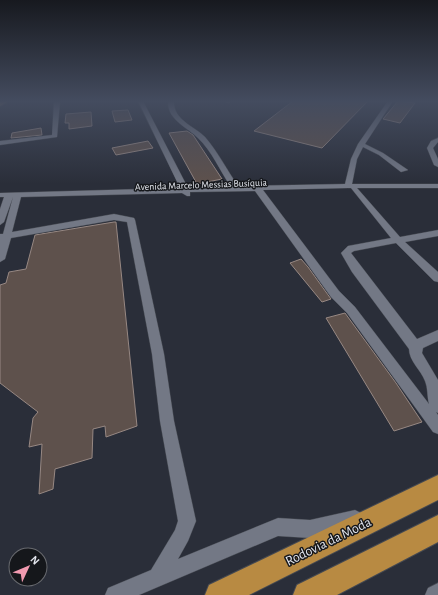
<svg xmlns="http://www.w3.org/2000/svg" width="438" height="595" font-family="'Alegreya Sans',sans-serif">
<rect width="100%" height="100%" fill="#2a2e39"/>
<g fill="#5e514c" stroke="#978883">
<path d="M293,101H368L322,148L254,131Z"/>
<path d="M398,101L415,103L400,123L383,119Z"/>
<path d="M128,110L132,120L115,122L112,111Z"/>
<path d="M91,112L92,126L69,129V123H65L66,114Z"/>
<path d="M41,128L42,135L11,138L12,133Z"/>
<path d="M187,131L193,135L222,179L197,184L169,133Z"/>
<path d="M148,141L153,148L116,155L112,148Z"/>
<path d="M114,222H116L137,426L106,437L105,426L93,429L92,458L55,469L53,489L39,494L42,444L29,447L33,418L38,412L0,383V285L6,283L9,272L26,269L35,235Z"/>
<path d="M301,259L308,267L331,299L322,302L290,263Z"/>
<path d="M345,313L396,383L422,422L394,431L326,318Z"/>
</g>
<g fill="none" stroke-linecap="round" stroke-linejoin="round">
<g stroke="#454951" stroke-width="1">
<g id="minor">
<path d="M54,101H60L57,137L0,145V141L52,135Z"/>
<path d="M138,101H143L188,188L231,187C220,171 212,151 198,138C187,127 167,120 168,101H174C173,120 194,126 205,137C218,152 227,170 238,186L345,184L351,159L358,144L388,101H393L365,144L383,153L408,170L401,172L379,155L363,147L357,159L352,184H438V188H357L400,237L438,230V236L405,242L438,272V282L434,281L396,243L354,251L351,253L417,339L438,330V341L423,348L422,353L438,380V413L436,412L438,415V434L433,432L347,313L331,297L255,191L190,192V196H187L182,193L21,197L12,232L114,214L134,218L135,220L164,354L174,421L196,521L188,541L178,559L278,518L310,520L355,510L361,513L364,519L361,525L355,528L310,538L278,536L139,595H105L108,588L151,570L175,530L178,521L160,421L152,354L127,222L114,220L11,238L5,259L0,262V234H3L13,197L4,222L0,225V209L4,197H0V193L180,188ZM348,188H351L391,238L348,246L341,253L352,272L409,349C409,361 421,370 425,381C428,388 427,396 429,404L355,307L339,291L263,190Z"/>
<path d="M222,101H231L229,103Z"/>
<path d="M438,138V142L433,148L438,159V167L434,165L427,148L431,141Z"/>
<path d="M438,583V595H425L428,588Z"/>
</g>
</g>
<g stroke="#454951" stroke-width="2">
<path id="major" d="M0,101H9L0,106Z"/>
</g>
<g stroke="#454951" stroke-width="2">
<g id="highway">
<path d="M438,475V500L249,595H205L209,585Z"/>
<path d="M438,515V542L337,595H293L297,585Z"/>
</g>
</g>
<use href="#minor" fill="#737885" fill-rule="evenodd"/>
<use href="#major" fill="#9c835d" fill-rule="evenodd"/>
<use href="#highway" fill="#b88a42" fill-rule="evenodd"/>
</g>
<linearGradient id="sky" x2="0" y2="1"><stop stop-color="#17191f"/><stop offset="0.55" stop-color="#444c5f"/><stop offset="1" stop-color="#444c5f" stop-opacity="0"/></linearGradient>
<rect width="438" height="184" fill="url(#sky)"/>
<g text-anchor="middle" stroke-width="3" stroke-linejoin="round" paint-order="stroke">
<g font-size="10" fill="#e4e7ee" stroke="#15171b">
<text transform="translate(201 184) rotate(-2)" y="4">Avenida Marcelo Messias Busíquia</text>
</g>
<g font-size="14" fill="#e4e7ee" stroke="#15171b">
<text transform="translate(328 541) rotate(-26)" y="5">Rodovia da Moda</text>
</g>
</g>
<g transform="translate(28 567) rotate(46)"><circle r="19" fill="#15171b" stroke="#686a6f"/>
<path d="M0-3L7 15L0 10L-7 15Z" fill="#f19ab0"/>
<text y="-6" font-size="11" font-weight="bold" text-anchor="middle" fill="#e4e7ee">N</text>
</g>
</svg>
